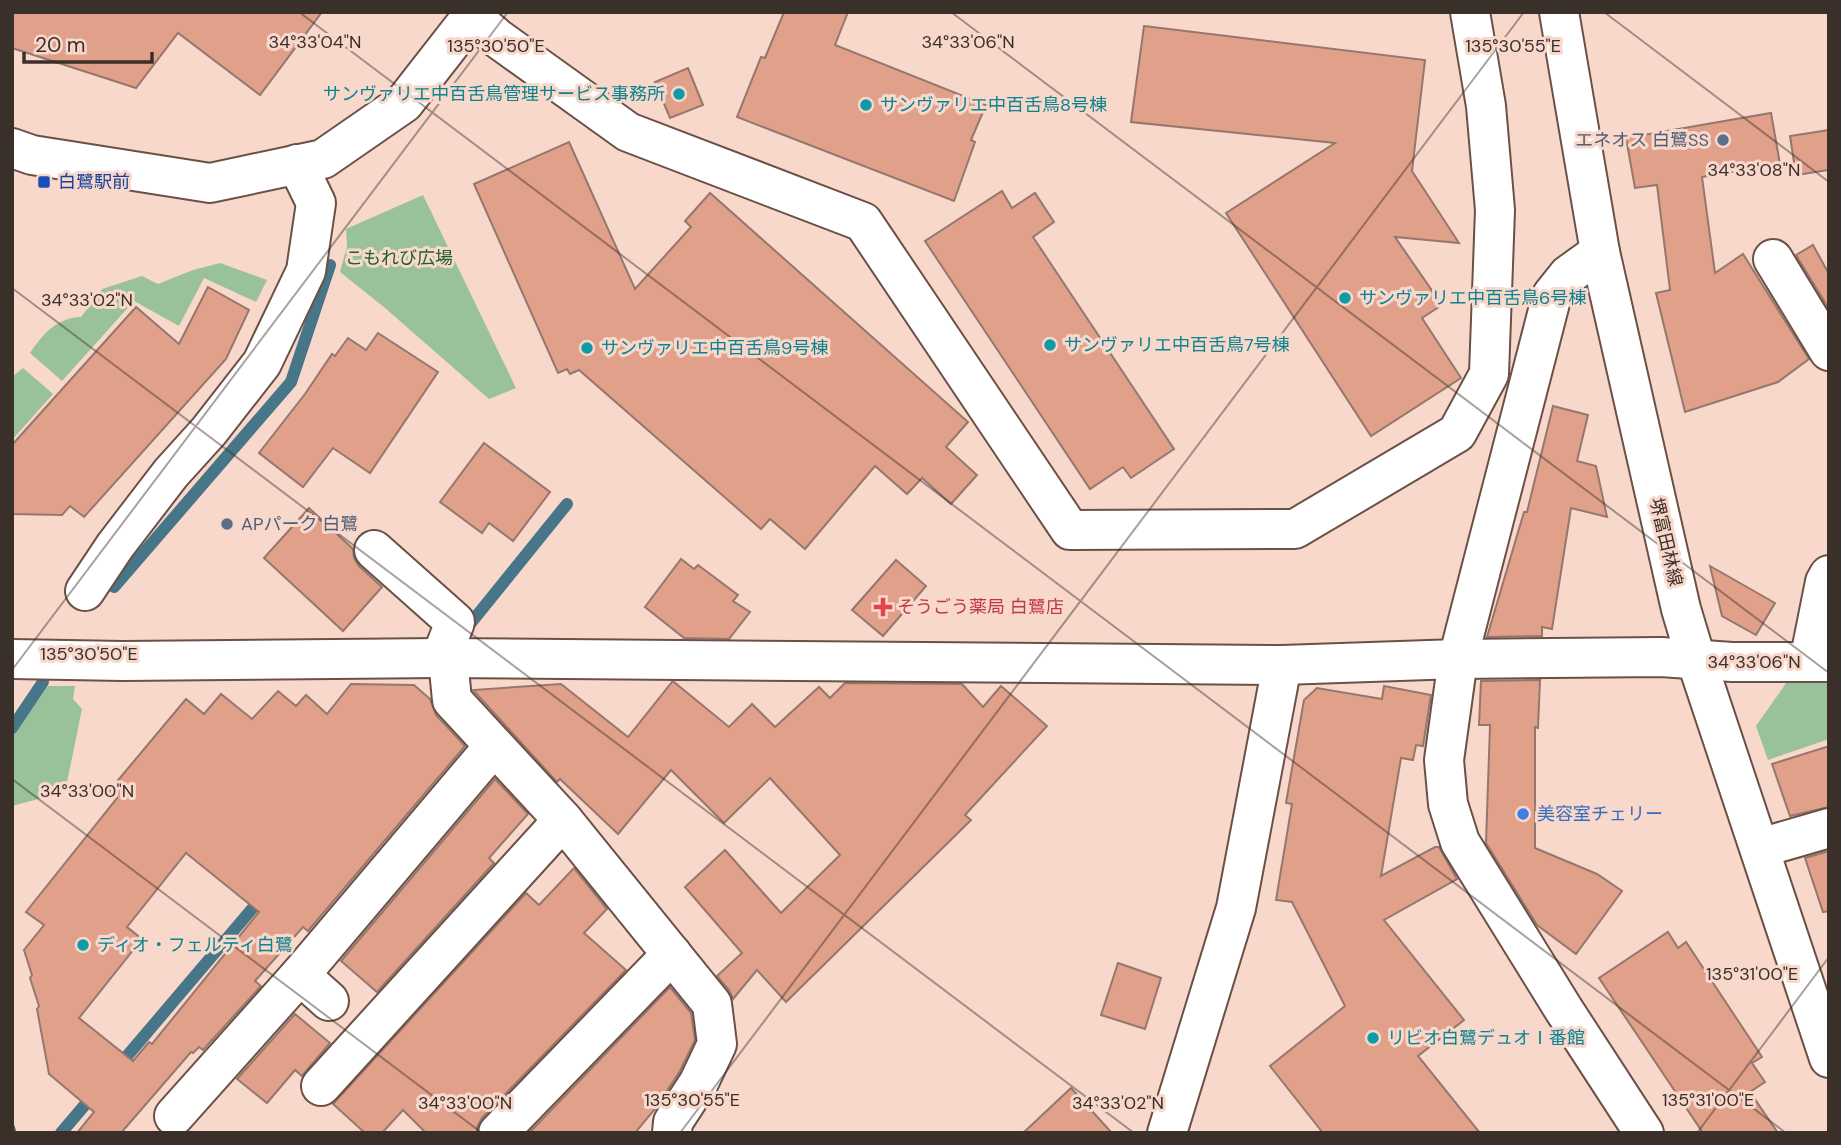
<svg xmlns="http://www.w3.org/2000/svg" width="1841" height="1145" font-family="'DM Sans','Noto Sans JP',sans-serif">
<rect width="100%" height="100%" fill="#f9d8cc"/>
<g fill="#9ac29a">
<path d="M423,195L516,388L489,399L385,308L340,272L347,246L346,229Z"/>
<path d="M220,263L267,280L256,302L204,278L179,326L134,301L62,381L30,353C43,334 56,318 81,317L102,289L142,276L158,284L193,270Z"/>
<path d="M23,368L53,394L12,440V377Z"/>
<path d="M1789,679H1829V739L1768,760L1756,726Z"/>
<path d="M48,686H75L73,699L82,709L65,792L12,806V736Z"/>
</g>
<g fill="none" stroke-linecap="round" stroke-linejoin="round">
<g stroke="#477688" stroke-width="12">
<path d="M114,587L291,382L330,265"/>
<path d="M466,629L567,504"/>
<path d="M12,728L43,682"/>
<path d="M116,1069L263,896"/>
<path d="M61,1133L95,1093"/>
</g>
</g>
<g fill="#e0a089" stroke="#95776d" stroke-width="2" fill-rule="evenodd">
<path d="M12,12H322L260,95L178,33L136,88L12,48Z"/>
<path d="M784,12H848L835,45L986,105L971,140L975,142L954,201L737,117L761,57L765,58Z"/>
<path d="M1144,26L1425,60L1412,171L1459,243L1395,237L1442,305L1422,318L1461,378L1371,436L1226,213L1335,143L1131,122Z"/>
<path d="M688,68L703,105L670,118L655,82Z"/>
<path d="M1771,113L1780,164L1702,177L1715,273L1743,254L1809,359L1778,382L1685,412L1656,293L1670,290L1657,185L1635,188L1626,138Z"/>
<path d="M1829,130V170L1796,175L1790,136Z"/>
<path d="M569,142L635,289L691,227L685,221L710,193L968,422L946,447L977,475L951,504L922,478L907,494L875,466L805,549L770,519L761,529L579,370L570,374L567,369L558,373L474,184Z"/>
<path d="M1002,191L1012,208L1035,193L1054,222L1033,237L1174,449L1131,478L1123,467L1090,489L925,241Z"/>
<path d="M1813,245L1829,274V309L1796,255Z"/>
<path d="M208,287L249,310L226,359L84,517L70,506L62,515L12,514V445L136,307L179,344Z"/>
<path d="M378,333L438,372L370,473L333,448L303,487L259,453L305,394L332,354L335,356L348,338L366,350Z"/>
<path d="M1553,406L1588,415L1577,461L1596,466L1607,517L1571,508L1552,629L1542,627V636L1487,637L1524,512H1527Z"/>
<path d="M484,443L550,492L513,541L489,523L482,533L440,502Z"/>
<path d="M309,508L353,549L354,558L359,566L382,587L343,631L264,558Z"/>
<path d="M681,559L694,569L698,565L738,595L733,601L750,612L729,639L684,638L645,607Z"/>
<path d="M896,560L926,586L883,636L852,610Z"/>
<path d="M1710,566L1775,603L1756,635L1722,616Z"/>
<path d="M1540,680L1538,728L1535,727V848L1597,874L1622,891L1576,954L1537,925L1486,843L1490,725H1479L1481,681Z"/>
<path d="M672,682H674L729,727L752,704L775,727L819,687L830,698L845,683L962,684L983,707L1001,686L1047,726L965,815L971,820L786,1002L757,970L733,999L729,990L717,976L742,953L685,887L725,850L781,913L840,855L770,778L724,823L671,770L618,834L560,779L557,782L473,690L561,684L628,737Z"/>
<path d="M351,684L414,685L430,699L436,715L465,746L308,931L303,927L255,981L261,986L203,1050L199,1047L193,1053L191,1052L121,1133H77L94,1112L49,1074L37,1009L39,1006L30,978L32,975L24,950L44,925L26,912L117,798L109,791L186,699L204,714L221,694L252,719L278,691L296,706L306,695L327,714ZM186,853L259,912L152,1044L149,1042L133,1061L79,1018L142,939L127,927Z"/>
<path d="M1384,686L1431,695L1423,746L1416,745L1413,760L1401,758L1381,876L1435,847H1439L1457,879L1384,920L1464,1020L1418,1056L1480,1133H1323L1270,1066L1345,1006L1292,902L1276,900L1292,804L1286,803L1304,700L1317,688L1382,699Z"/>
<path d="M1829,746V807L1790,816L1772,764Z"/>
<path d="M495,779L528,814L489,858L494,863L377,992L341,961Z"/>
<path d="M1829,851V911L1823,912L1805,858Z"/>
<path d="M574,868L607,909L584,933L626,970L482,1118L477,1127V1133H426L403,1110L382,1133H365L333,1104L526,893L539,905Z"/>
<path d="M1668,932L1678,948L1686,942L1762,1057L1752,1063L1765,1082L1750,1092L1778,1133H1703L1599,978Z"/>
<path d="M1118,963L1161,978L1145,1029L1101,1015Z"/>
<path d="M670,987L691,1013L695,1040L680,1071L655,1109L635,1133H529Z"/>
<path d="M295,1014L330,1043L302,1076L295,1070L267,1103L237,1079Z"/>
<path d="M1071,1088L1112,1133H1023Z"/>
</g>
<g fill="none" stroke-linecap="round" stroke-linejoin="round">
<g stroke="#6b5046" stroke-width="42">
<g id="minor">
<path d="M472,16L497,38L628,132L863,222L1070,530L1295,529L1457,433L1489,374L1495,210L1486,106L1470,12"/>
<path d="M12,148L32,155L210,183L323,159L404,103L475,12"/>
<path d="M1600,252L1568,275L1552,295L1458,659L1444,760L1448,804L1460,842L1564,1010L1644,1133"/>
<path d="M1773,259L1829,351"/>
<path d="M374,550L455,622L441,658"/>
<path d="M85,591L115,546L171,473L209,431L262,363L306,271L316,203L297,164"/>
<path d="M12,659L123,661L441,658L1282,665L1458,659L1661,657L1732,662H1829"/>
<path d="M448,659L452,700L563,820L712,1004L717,1044L699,1082L673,1122L672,1133"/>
<path d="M1809,662L1825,582L1829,575"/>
<path d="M1760,848L1829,828"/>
<path d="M300,975L494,746"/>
<path d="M321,1086L563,820"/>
<path d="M174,1116L300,975L329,1001"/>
<path d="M498,1133L672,954"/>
<path d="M1167,1133L1236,908L1282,665"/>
</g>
</g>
<g stroke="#6b5046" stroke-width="42">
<path id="major" d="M1559,12L1600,252L1681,609L1696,659L1829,1058"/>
</g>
<use href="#minor" stroke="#fff" stroke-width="38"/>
<use href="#major" stroke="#fff" stroke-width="38"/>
<path stroke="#65544d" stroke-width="5" stroke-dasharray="14 7" stroke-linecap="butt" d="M12,1126L14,1133"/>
</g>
<path fill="none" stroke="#3b2f2a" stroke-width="2" stroke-opacity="0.45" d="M299,12L1786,1133M951,12L1829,673M1604,12L1829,182M12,288L1134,1133M12,670L508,12M12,779L482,1133M680,1133L1524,12M1697,1133L1829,957"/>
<g fill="#0f9aa8" stroke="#f9d8cc" stroke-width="2.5">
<circle cx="679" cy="94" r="7"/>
<circle cx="866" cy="105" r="7"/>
<circle cx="1345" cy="298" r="7"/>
<circle cx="1050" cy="345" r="7"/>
<circle cx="587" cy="348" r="7"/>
<circle cx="83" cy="945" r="7"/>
<circle cx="1373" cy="1038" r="7"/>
</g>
<g fill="#5c6f8a" stroke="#f9d8cc" stroke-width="2.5">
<circle cx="1723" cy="140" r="7"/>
<circle cx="227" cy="524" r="7"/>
</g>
<rect fill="#1a4fb4" stroke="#f9d8cc" stroke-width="2.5" x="37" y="175" width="14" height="14" rx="3.5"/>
<path fill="#e0444e" stroke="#f9d8cc" stroke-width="2.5" d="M879.5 596.5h7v7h7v7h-7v7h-7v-7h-7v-7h7z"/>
<circle fill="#3f7fe0" stroke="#f9d8cc" stroke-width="2.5" cx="1523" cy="814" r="7"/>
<g text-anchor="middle" stroke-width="6" stroke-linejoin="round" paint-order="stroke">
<g font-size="18" fill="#0d838f" stroke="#f9d8cc" text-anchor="start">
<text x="665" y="100" text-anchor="end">サンヴァリエ中百舌鳥管理サービス事務所</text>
<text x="880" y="111">サンヴァリエ中百舌鳥8号棟</text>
<text x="1359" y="304">サンヴァリエ中百舌鳥6号棟</text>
<text x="1064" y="351">サンヴァリエ中百舌鳥7号棟</text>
<text x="601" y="354">サンヴァリエ中百舌鳥9号棟</text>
<text x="97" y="951">ディオ・フェルティ白鷺</text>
<text x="1387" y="1044">リビオ白鷺デュオⅠ番館</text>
</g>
<g font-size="18" fill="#4e5e75" stroke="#f9d8cc" text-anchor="end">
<text x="1709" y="146">エネオス 白鷺SS</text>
<text x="241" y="530" text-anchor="start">APパーク 白鷺</text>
</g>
<g font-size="18" fill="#164399" stroke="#f9d8cc" text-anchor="start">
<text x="58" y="188">白鷺駅前</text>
</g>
<g font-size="18" fill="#1f6125" stroke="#f9d8cc">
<text x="399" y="264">こもれび広場</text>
</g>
<g font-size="18" fill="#3b2f2a" stroke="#f9d8cc">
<text transform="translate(1666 542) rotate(77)" y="6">堺富田林線</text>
</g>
<g font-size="18" fill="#be3a42" stroke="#f9d8cc" text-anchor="start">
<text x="897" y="613">そうごう薬局 白鷺店</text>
</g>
<g font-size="18" fill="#366cbe" stroke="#f9d8cc" text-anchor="start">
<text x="1537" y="820">美容室チェリー</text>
</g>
</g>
<g font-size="18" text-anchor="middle" fill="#3b2f2a" stroke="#f9d8cc" stroke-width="6" stroke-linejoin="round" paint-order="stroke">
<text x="315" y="48">34°33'04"N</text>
<text x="968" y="48">34°33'06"N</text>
<text x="496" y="52">135°30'50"E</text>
<text x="1513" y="52">135°30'55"E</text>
<text x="1754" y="176">34°33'08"N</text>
<text x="87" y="306">34°33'02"N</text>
<text x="89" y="660">135°30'50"E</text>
<text x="1754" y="668">34°33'06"N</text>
<text x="87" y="797">34°33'00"N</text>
<text x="1752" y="980">135°31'00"E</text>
<text x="692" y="1106">135°30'55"E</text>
<text x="1708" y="1106">135°31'00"E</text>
<text x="465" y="1109">34°33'00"N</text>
<text x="1118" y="1109">34°33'02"N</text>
</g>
<rect width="1841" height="1145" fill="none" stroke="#3b2f2a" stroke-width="28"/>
<path d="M24 52v10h128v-10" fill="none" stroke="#3b2f2a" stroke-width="3.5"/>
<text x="35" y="52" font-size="21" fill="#3b2f2a" stroke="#f9d8cc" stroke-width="5" paint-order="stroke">20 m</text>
</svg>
